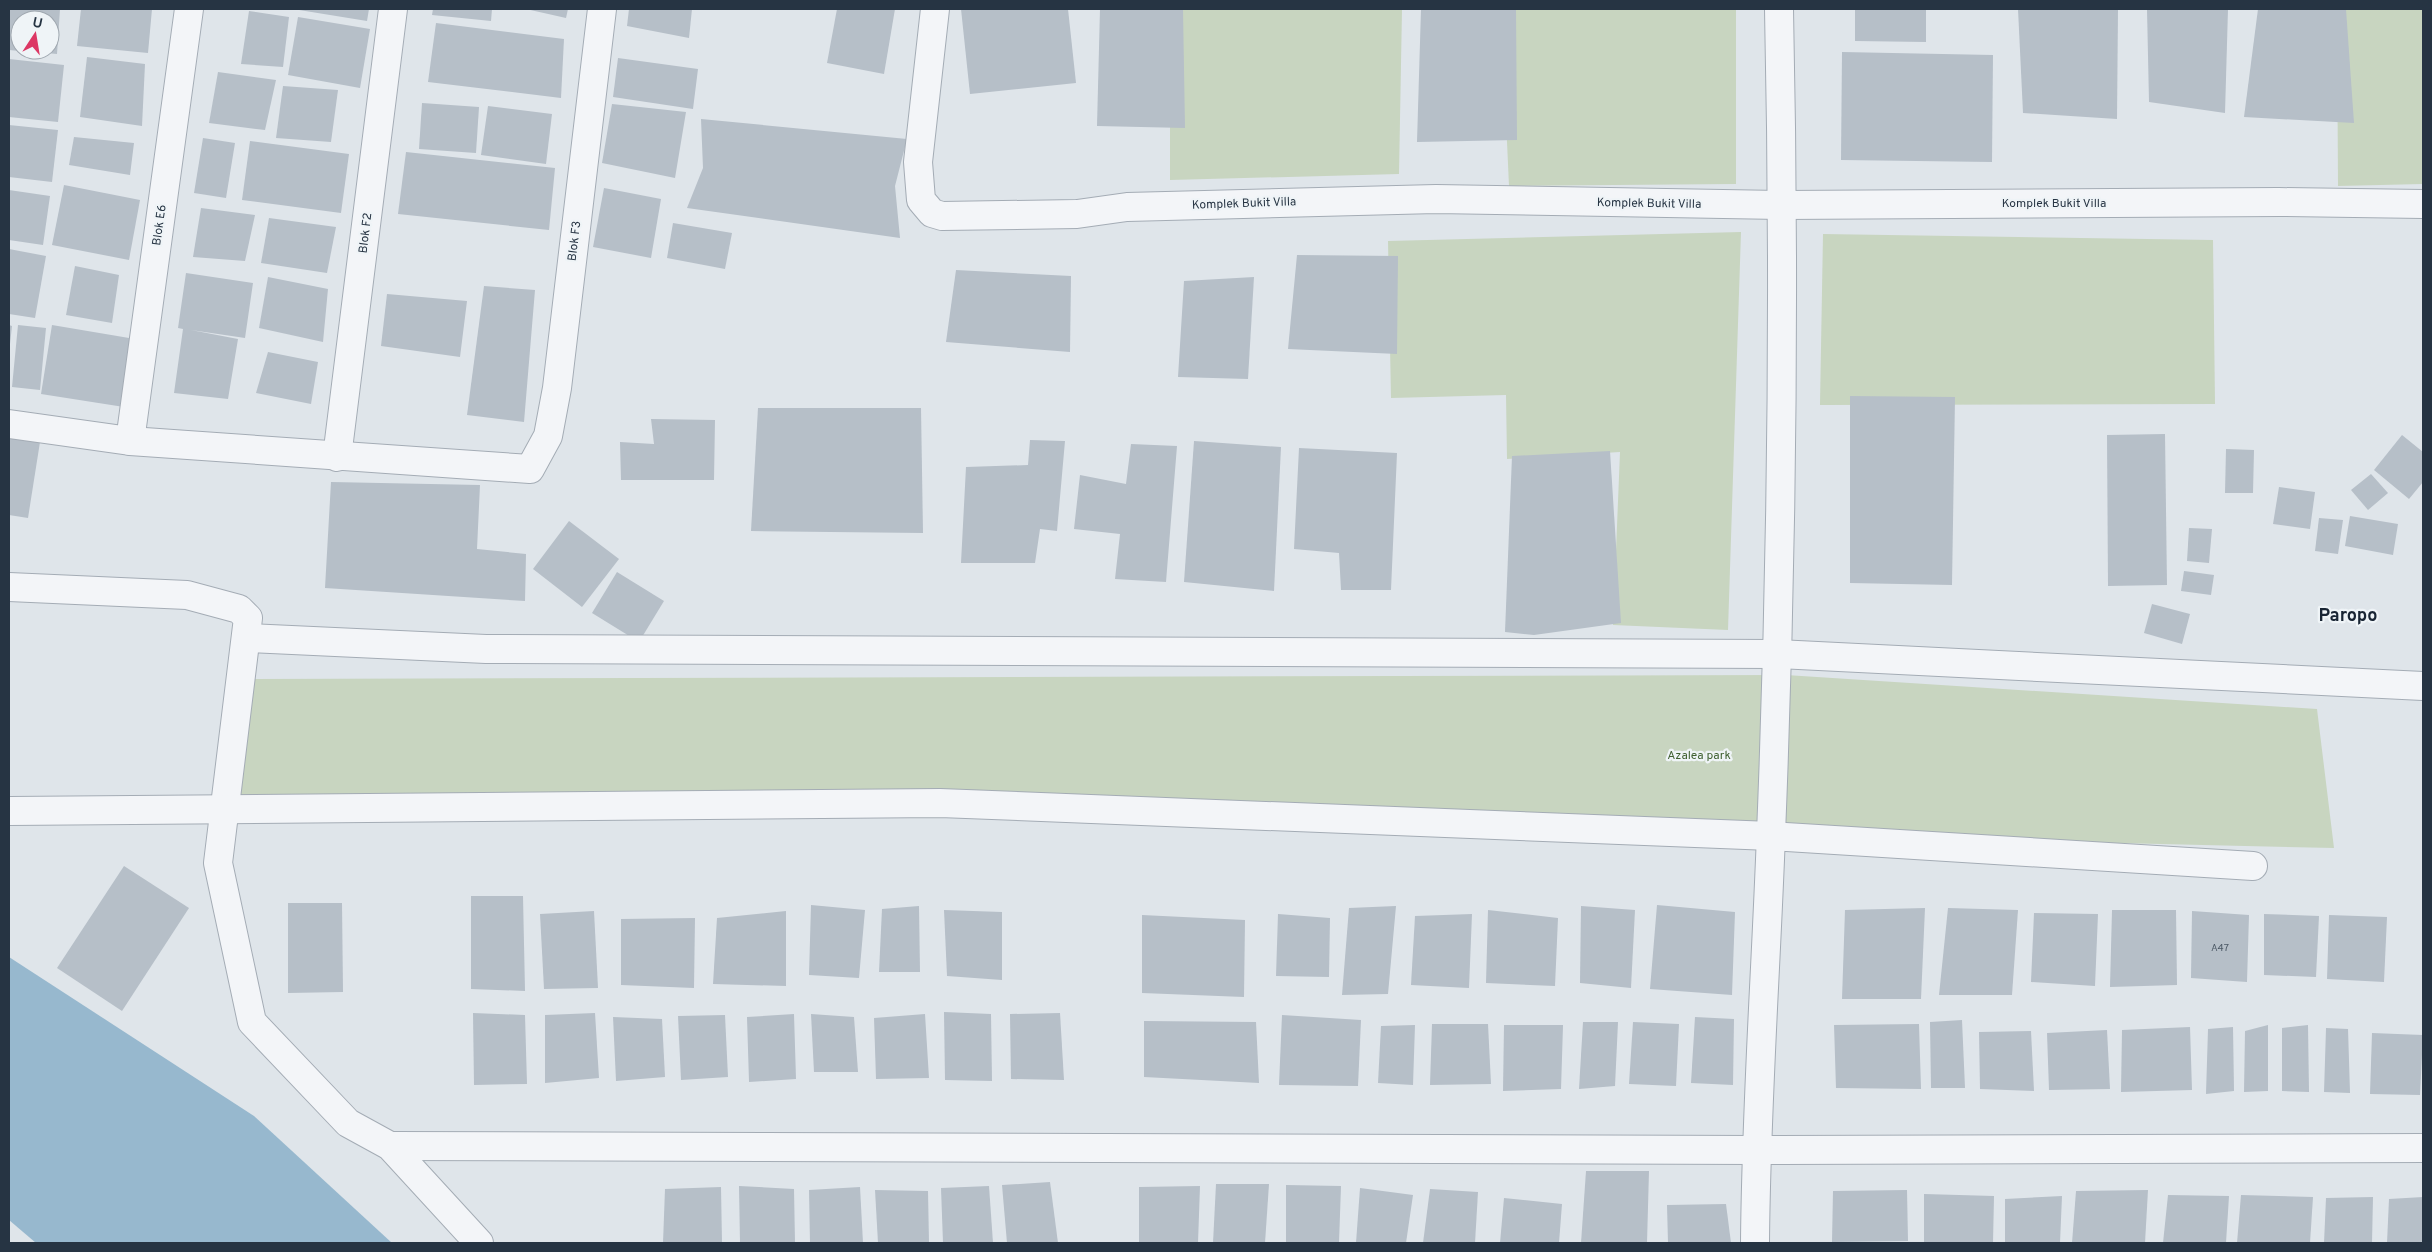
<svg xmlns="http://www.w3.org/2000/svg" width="2432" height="1252" font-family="Overpass,sans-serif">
<rect width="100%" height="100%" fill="#dfe5ea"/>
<g fill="#c8d5c0">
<path d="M1170,9H1402L1399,174L1170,180Z"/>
<path d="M1501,9H1736V184L1509,186Z"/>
<path d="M2337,9H2423V184L2338,186Z"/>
<path d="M1741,232L1728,630L1613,625L1620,452L1507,459L1506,395L1391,398L1388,241Z"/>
<path d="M1823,234L2213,240L2215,404L1820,405Z"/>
<path d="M1786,675L2317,709L2334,848L998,817L233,810L248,679Z"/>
</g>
<path fill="#97b8ce" d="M9,957L254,1116L392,1243H36L9,1220Z"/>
<g fill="#b6bfc8">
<path d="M9,9H60L57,54L24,51L50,50V20H20V51L9,50Z"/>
<path d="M81,9H152L148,53L77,46Z"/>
<path d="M293,9H369L367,21Z"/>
<path d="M433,9H492L491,21L432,15Z"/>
<path d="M526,9H568L566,18Z"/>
<path d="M629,9H692L689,38L627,26Z"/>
<path d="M837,9H895L884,74L827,63Z"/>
<path d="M961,9H1068L1076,83L970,94Z"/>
<path d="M1100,9H1183L1185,128L1097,126Z"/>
<path d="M1421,9H1516L1517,140L1417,142Z"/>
<path d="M1855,9H1926V42L1855,41Z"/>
<path d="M2018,9H2118L2117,119L2023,113Z"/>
<path d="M2147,9H2228L2225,113L2149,102Z"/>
<path d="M2258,9H2346L2354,123L2244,117Z"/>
<path d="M249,11L289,17L283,67L241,64Z"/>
<path d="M298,17L370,29L360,88L288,75Z"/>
<path d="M436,23L564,39L561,98L428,82Z"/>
<path d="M1842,52L1993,55L1992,162L1841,160Z"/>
<path d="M87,57L145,64L142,126L80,117Z"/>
<path d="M618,58L698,69L693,109L613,97Z"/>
<path d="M9,59L64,65L58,122L9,117Z"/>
<path d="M218,72L276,80L265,130L209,123Z"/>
<path d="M283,86L338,90L331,142L276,138Z"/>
<path d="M422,103L479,107L476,153L419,149Z"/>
<path d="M612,104L686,112L675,178L602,163Z"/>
<path d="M488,106L552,114L546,164L481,155Z"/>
<path d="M701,119L907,139L895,186L900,238L687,208L703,168Z"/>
<path d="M9,125L58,130L52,182L9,177Z"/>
<path d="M74,137L134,143L130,175L69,165Z"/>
<path d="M203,138L235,143L226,198L194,193Z"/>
<path d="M250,141L349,154L341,213L242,200Z"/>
<path d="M406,152L555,168L549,230L398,214Z"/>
<path d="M64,185L140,200L129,260L52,245Z"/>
<path d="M604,188L661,199L651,258L593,247Z"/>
<path d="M9,190L50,196L43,245L9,240Z"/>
<path d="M201,208L255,215L245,261L193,257Z"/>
<path d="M269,218L336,227L327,273L261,263Z"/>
<path d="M673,223L732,233L725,269L667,258Z"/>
<path d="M9,249L46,256L35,318L9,314Z"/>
<path d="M1297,255L1398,256L1397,354L1288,349Z"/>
<path d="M75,266L119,275L112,323L66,315Z"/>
<path d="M956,270L1071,276L1070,352L946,342Z"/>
<path d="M186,273L253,283L245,338L191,330L238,339L228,399L174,393L183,329L178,328Z"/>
<path d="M268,277L328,289L323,342L259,328Z"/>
<path d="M1254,277L1248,379L1178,377L1184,281Z"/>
<path d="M484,286L535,290L524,422L467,415Z"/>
<path d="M387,294L467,301L460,357L381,346Z"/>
<path d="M9,325L12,326L10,344L9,343Z"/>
<path d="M18,325L46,328L40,390L12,387Z"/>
<path d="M52,325L135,339L124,407L41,394Z"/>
<path d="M268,352L318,362L311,404L256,393Z"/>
<path d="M1850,396L1955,397L1952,585L1850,583Z"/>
<path d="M758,408H921L923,533L751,531Z"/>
<path d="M651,419L715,420L714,480H621L620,442L654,444Z"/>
<path d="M2165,434L2167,585L2108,586L2107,435Z"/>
<path d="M2402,435L2423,452V482L2409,499L2374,470Z"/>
<path d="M9,438L40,442L28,518L9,515Z"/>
<path d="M1030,440L1065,441L1057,531L1040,529L1035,563H961L966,467L1028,465Z"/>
<path d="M1194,441L1281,447L1274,591L1184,582Z"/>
<path d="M1131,444L1177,446L1166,582L1115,579L1120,534L1074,529L1080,475L1126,484Z"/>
<path d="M1299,448L1397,453L1391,590H1341L1339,553L1294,549Z"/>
<path d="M2226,449L2254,450L2253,493H2225Z"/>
<path d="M1610,451L1621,623L1534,635L1505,632L1512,456Z"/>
<path d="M2371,474L2388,493L2368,510L2351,490Z"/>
<path d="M331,482L480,485L477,549L526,554L525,601L325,588Z"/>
<path d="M2279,487L2315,492L2310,529L2273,524Z"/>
<path d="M2350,516L2398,524L2393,555L2345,546Z"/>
<path d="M2319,518L2343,520L2338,554L2315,551Z"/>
<path d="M569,521L619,559L582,607L533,569Z"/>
<path d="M2189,528L2212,529L2209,563L2187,561Z"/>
<path d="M2184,571L2214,575L2211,595L2181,591Z"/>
<path d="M617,572L664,601L639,642L592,613Z"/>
<path d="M2152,604L2190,614L2182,644L2144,633Z"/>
<path d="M124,866L189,908L122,1011L57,968Z"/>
<path d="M471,896H523L525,991L471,989Z"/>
<path d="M288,903H342L343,992L288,993Z"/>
<path d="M811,905L865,910L859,978L809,975Z"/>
<path d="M1657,905L1735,912L1732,995L1650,989Z"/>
<path d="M919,906L920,972H879L882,909Z"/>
<path d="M1396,906L1388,994L1342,995L1349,908Z"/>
<path d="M1581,906L1635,910L1631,988L1580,983Z"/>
<path d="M1925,908L1921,999H1842L1845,910Z"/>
<path d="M1948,908L2018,910L2012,995H1939Z"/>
<path d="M944,910L1002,912V980L947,976Z"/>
<path d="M1488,910L1558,918L1555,986L1486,983Z"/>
<path d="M2112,910H2176L2177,985L2110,987Z"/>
<path d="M594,911L598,988L544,989L540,914Z"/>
<path d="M786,911V986L713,984L717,918Z"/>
<path d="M2192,911L2249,915L2247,982L2191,978Z"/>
<path d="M2034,913L2098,914L2095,986L2031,982Z"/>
<path d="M1278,914L1330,918L1329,977L1276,976Z"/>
<path d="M1472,914L1469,988L1411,985L1415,916Z"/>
<path d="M2264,914L2319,916L2316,977L2264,975Z"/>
<path d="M1142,915L1245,920L1244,997L1142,993Z"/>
<path d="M2329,915L2387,917L2384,982L2327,979Z"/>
<path d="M695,918L694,988L621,985V919Z"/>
<path d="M944,1012L991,1014L992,1081L945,1080Z"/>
<path d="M473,1013L525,1015L527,1084L474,1085Z"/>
<path d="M595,1013L599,1078L545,1083V1015Z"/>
<path d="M1060,1013L1064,1080L1011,1079L1010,1014Z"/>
<path d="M794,1014L796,1079L749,1082L747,1017Z"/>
<path d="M811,1014L854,1017L858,1072H814Z"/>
<path d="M925,1014L929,1078L876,1079L874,1018Z"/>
<path d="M725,1015L728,1077L681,1080L678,1016Z"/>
<path d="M1282,1015L1361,1020L1358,1086L1279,1085Z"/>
<path d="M613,1017L662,1019L665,1077L616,1081Z"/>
<path d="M1695,1017L1734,1019L1733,1085L1691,1083Z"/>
<path d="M1962,1020L1965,1088H1931L1930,1022Z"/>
<path d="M1144,1021L1256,1022L1259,1083L1144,1077Z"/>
<path d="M1583,1022H1618L1615,1086L1579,1089Z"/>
<path d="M1633,1022L1679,1024L1676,1086L1629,1084Z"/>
<path d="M1432,1024H1488L1491,1084L1430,1085Z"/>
<path d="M1919,1024L1921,1089L1836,1088L1834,1025Z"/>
<path d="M1415,1025L1413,1085L1378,1083L1381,1026Z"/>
<path d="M1504,1025H1563L1561,1089L1503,1091Z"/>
<path d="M2268,1025V1091L2244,1092L2245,1031Z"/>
<path d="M2308,1025L2309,1092L2282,1091V1028Z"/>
<path d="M2190,1027L2192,1090L2121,1092L2122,1030Z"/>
<path d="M2233,1027L2234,1091L2206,1094L2208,1029Z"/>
<path d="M2326,1028L2348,1029L2350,1093L2324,1092Z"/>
<path d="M2107,1030L2110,1089L2049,1090L2047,1033Z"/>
<path d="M2031,1031L2034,1091L1980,1089L1979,1032Z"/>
<path d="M2372,1033L2423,1035L2420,1095L2370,1094Z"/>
<path d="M1586,1171H1649L1647,1243H1581Z"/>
<path d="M1050,1182L1058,1243H1007L1002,1185Z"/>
<path d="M1216,1184H1269L1265,1243H1213Z"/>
<path d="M1286,1185L1341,1186L1339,1243H1286Z"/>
<path d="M739,1186L794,1189L795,1243H740Z"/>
<path d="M989,1186L993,1243H943L941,1188Z"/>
<path d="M1200,1186L1198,1243H1139V1187Z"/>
<path d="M721,1187L722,1243H663L665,1189Z"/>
<path d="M860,1187L863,1243H810L809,1190Z"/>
<path d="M1360,1188L1413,1195L1406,1243H1356Z"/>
<path d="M1430,1189L1478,1192L1475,1243H1423Z"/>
<path d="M875,1190L928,1191L929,1243H878Z"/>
<path d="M1907,1190L1908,1241L1832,1242L1833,1191Z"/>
<path d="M2148,1190L2145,1243H2072L2076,1191Z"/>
<path d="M1924,1194L1994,1196L1993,1243H1924Z"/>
<path d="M2168,1195L2229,1196L2226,1243H2163Z"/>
<path d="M2241,1195L2313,1197L2310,1243H2237Z"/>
<path d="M2062,1196L2060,1243H2005V1199Z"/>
<path d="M2373,1197L2372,1243H2324L2326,1198Z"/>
<path d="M2423,1197V1243H2387L2389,1199Z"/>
<path d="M1504,1198L1562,1204L1559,1243H1500Z"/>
<path d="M1726,1204L1731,1243H1668L1667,1205Z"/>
</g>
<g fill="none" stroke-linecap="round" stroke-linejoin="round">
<g stroke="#a4acb5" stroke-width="30">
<g id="street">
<path d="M935,9L918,162L921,200L932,213L942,216L1077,214L1127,207L1436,199L1783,205L2279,202L2423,204"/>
<path d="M9,424L130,441L530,469L548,436L557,388L602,9"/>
<path d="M130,441L189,9"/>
<path d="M337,457L393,9"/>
<path d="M9,587L187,595L239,609L248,618L218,863L252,1022L348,1123L390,1146L479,1243"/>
<path d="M247,638L486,649L1776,654L2423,686"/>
<path d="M9,811L940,803L1771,836L2253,866"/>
<path d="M390,1146L1756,1150L2423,1148"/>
<path d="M1755,1243C1756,1107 1766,971 1771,834C1782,559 1785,284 1779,9"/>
</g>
</g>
<use href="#street" stroke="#f3f5f8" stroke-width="28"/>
</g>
<g text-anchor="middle" stroke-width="4.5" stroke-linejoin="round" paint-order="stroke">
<g font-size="10" fill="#4a5764">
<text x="2220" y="951">A47</text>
</g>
<g font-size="12" fill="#263443" stroke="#eff4f7">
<text transform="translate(1244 203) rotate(-2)" y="4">Komplek Bukit Villa</text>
<text transform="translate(1649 203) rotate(1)" y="4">Komplek Bukit Villa</text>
<text x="2054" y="207">Komplek Bukit Villa</text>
<text transform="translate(159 225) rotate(-82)" y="4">Blok E6</text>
<text transform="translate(365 233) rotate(-83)" y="4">Blok F2</text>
<text transform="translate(574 241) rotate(-83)" y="4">Blok F3</text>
</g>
<g font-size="12" fill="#406132" stroke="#eff4f7">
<text x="1699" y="759">Azalea park</text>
</g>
<g font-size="18" font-weight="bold" fill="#192534" stroke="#eff4f7">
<text x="2348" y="621">Paropo</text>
</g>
</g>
<rect width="2432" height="1252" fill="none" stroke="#263443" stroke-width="20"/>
<g transform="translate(35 35) rotate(12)"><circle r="24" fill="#eff4f7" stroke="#9fa7af"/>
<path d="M0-4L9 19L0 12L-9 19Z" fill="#dc3764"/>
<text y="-8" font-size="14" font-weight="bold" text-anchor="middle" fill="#263443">U</text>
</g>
</svg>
